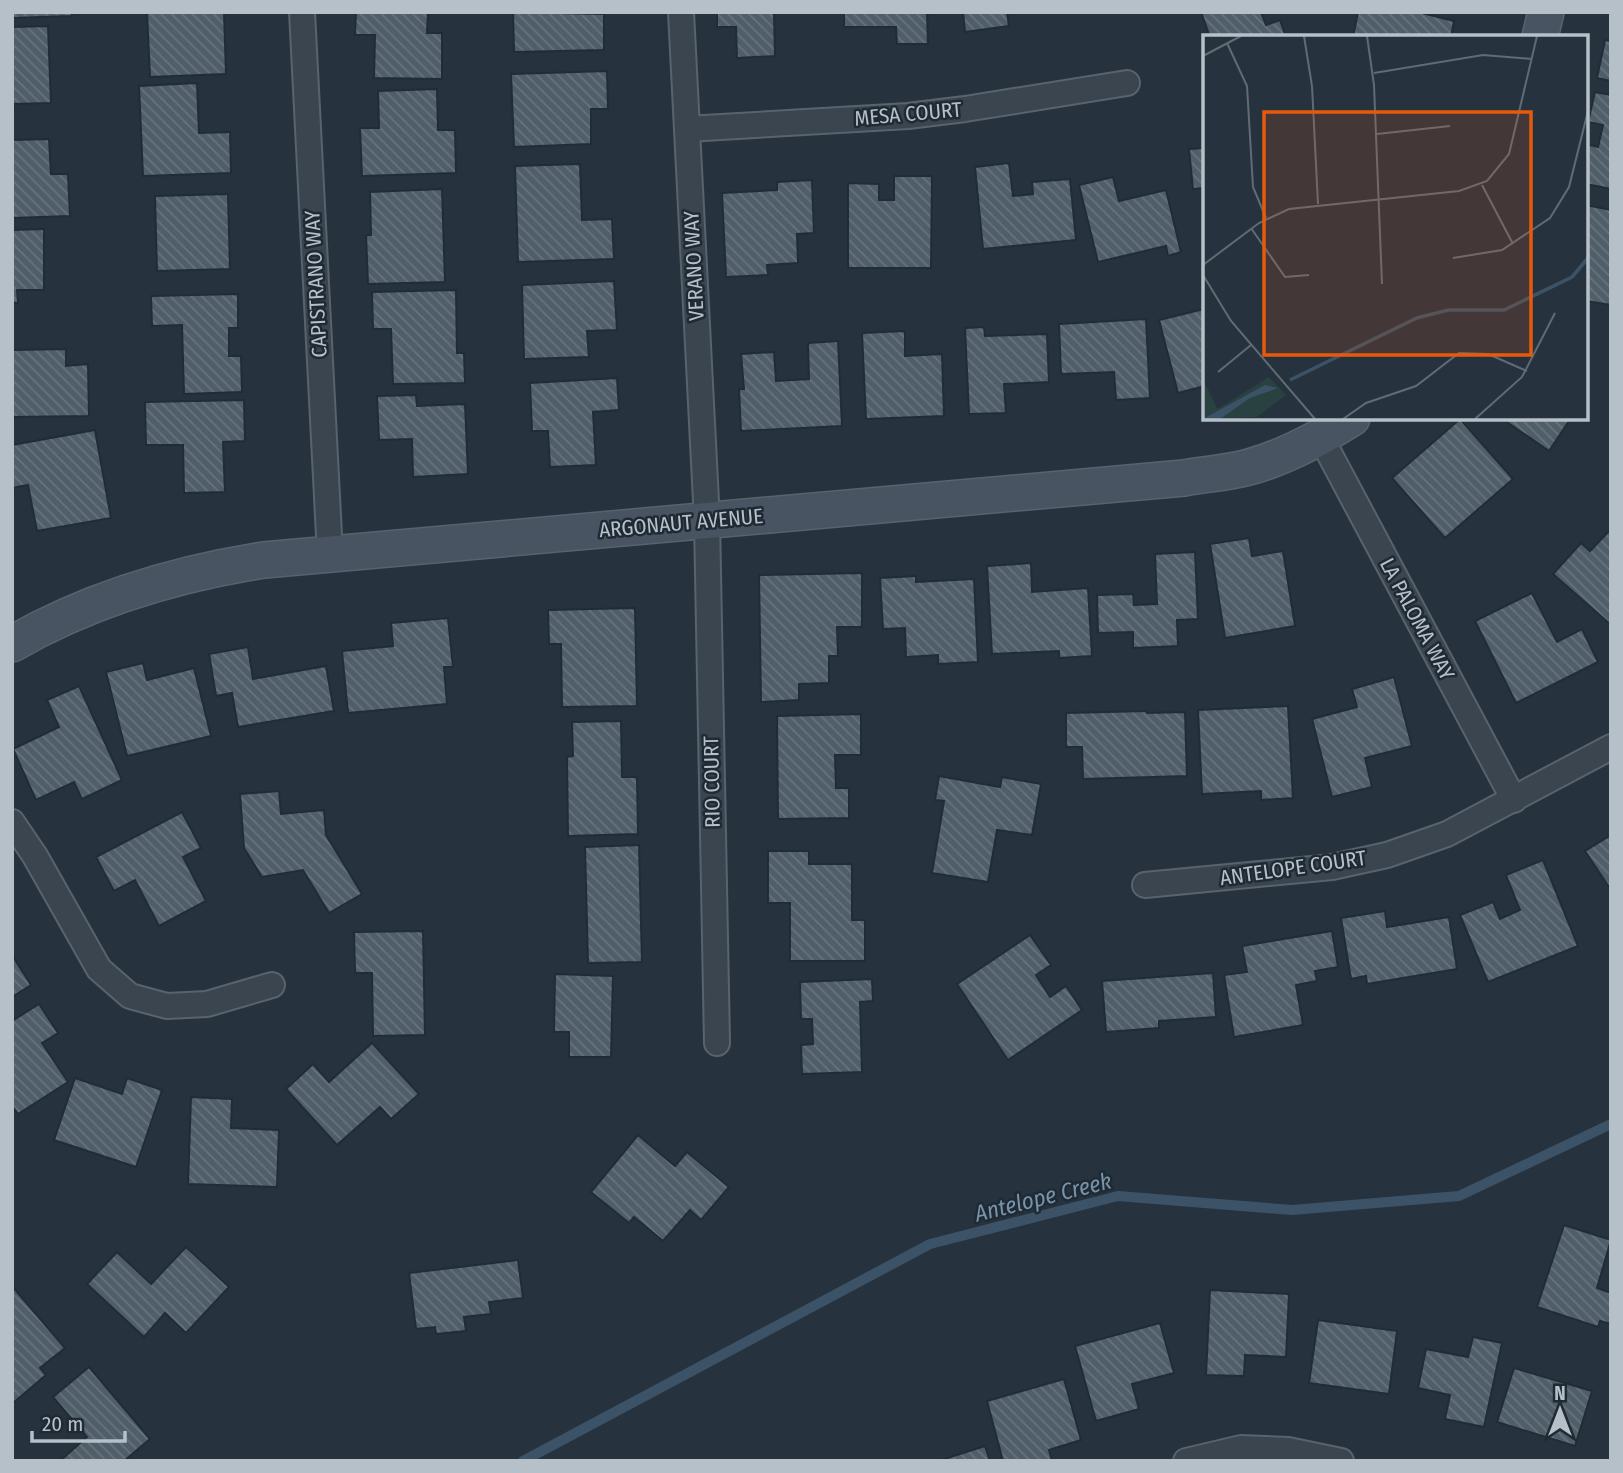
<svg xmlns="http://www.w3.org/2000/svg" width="1623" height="1473" font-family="'Fira Sans Condensed',sans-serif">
<defs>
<pattern id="building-back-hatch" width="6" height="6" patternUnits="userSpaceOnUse" patternTransform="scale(1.75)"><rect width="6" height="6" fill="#4f5e69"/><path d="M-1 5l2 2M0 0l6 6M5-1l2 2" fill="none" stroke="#66737d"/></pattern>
</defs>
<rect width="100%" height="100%" fill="#26333f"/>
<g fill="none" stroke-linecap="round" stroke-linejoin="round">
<path stroke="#3c5367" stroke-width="10" d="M523,1461L930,1244L1118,1196L1292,1210L1459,1196L1611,1124"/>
</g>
<g fill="url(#building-back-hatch)" stroke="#212c36" stroke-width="2">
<path d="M12,12H72V16L12,18Z"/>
<path d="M147,12H224L226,74L150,77Z"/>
<path d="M356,12H428L427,33H442V79L374,78L375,35H355Z"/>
<path d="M513,12L604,14V50L514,52Z"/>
<path d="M717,12H785L774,13L775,56L737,58L736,27H717Z"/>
<path d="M844,12H927L928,44H897L896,27H844Z"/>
<path d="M963,12H1007L1009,26L965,32Z"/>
<path d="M1201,12H1261L1266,25L1280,20L1286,37H1210Z"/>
<path d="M1358,12H1418L1454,21L1451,37H1353Z"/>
<path d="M48,26L51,103L12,104V27Z"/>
<path d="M1605,40L1611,41V81L1597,78Z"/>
<path d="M607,71L608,109H591V144L514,147L511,74Z"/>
<path d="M197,83L199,133L230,132L231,173L143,176L139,86Z"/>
<path d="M437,89L438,130H455L456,173L362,176L360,128H379L378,91Z"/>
<path d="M1595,92L1611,95V189L1586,184V144L1598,147L1603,125L1588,122Z"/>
<path d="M49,139L51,174H68L70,216L12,218V140Z"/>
<path d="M1205,148V188L1193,189L1189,149Z"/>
<path d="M1009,163L1013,196L1033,194L1032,182L1070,179L1076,240L983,249L975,167Z"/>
<path d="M580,164L582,220L612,219L614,259L518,262L515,166Z"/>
<path d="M894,176H932L931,268H848V183L879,184V200H894Z"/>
<path d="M1113,177L1119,201L1166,190L1181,252L1168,256L1166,246L1098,262L1079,185Z"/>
<path d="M812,180L814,233L797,234L798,263L767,265L768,275L726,277L722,193L777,190V182Z"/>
<path d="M442,189L445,282L368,284L366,235H371L370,192Z"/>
<path d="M228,194L230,269L157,271L155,196Z"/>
<path d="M1586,205L1611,210V305L1586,301Z"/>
<path d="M44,229V290H17L18,303H12V230Z"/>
<path d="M614,281L617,330L587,331L589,357L524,359L522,285Z"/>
<path d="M456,290L457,353H464L465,383L393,384L391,329H373L372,292Z"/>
<path d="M238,294V328H229V356H241L242,392L184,394L182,325L152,326L151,296Z"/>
<path d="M1204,309L1205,386L1178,393L1159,320Z"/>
<path d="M1146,319L1150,398L1116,400L1114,372L1061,374L1059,324Z"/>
<path d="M984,327L985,336L1047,334L1049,382L1004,384L1006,413L969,414L965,328Z"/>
<path d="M12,328L13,350L66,349V366L88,364L89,416L12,417Z"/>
<path d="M905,331V356L942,354L944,416L866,419L862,333Z"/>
<path d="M838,341L842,426L741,431L739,389H744L741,354L774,352L776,381L809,379L808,343Z"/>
<path d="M617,378L619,410L593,412L596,465L550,467L548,431H532L530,383Z"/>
<path d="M416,395L417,406L465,404L468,474L413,477L412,439L379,440L377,396Z"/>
<path d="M244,400L245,441L223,442L225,492L184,493L183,445H146L145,402Z"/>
<path d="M1501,418H1571L1549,451Z"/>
<path d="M1460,419L1513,479L1445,538L1392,478Z"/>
<path d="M95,430L111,518L37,531L28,485L12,488V445Z"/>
<path d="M1611,529V625L1553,574L1581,543L1590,551Z"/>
<path d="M1249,538L1252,556L1283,551L1295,626L1225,638L1210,544Z"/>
<path d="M1195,552L1198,619L1177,620L1178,646L1133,648V632L1098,633L1097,595L1133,594L1134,605L1157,604L1155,554Z"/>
<path d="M1031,563L1032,592L1088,588L1092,656L1059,658V651L992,654L987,566Z"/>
<path d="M862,573V627H837L838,656H829V683L799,684V700L761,702L759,575Z"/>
<path d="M916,576V582L974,579L978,662L938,664V655L906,657L905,628L883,629L880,578Z"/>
<path d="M1532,593L1557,642L1582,629L1598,662L1516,703L1475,621Z"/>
<path d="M635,608L637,706L562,707L561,644H549L548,610Z"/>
<path d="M448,618L453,667H444L447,704L348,713L342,651L393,646L391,623Z"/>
<path d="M248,647L253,679L326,666L334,711L238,727L232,693L216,696L209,654Z"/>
<path d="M143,663L147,680L194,668L211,736L127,756L106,672Z"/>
<path d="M1394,677L1412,746L1365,758L1372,787L1332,797L1312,719L1357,707L1352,689Z"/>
<path d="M79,686L122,780L82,799L74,782L36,800L13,749L59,727L47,700Z"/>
<path d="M1288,706L1293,798L1261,800V791L1202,794L1198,710Z"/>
<path d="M1147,711V713L1185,712L1187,776L1083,779L1082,747H1066V713Z"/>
<path d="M861,714V755H835L836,788H849V818L778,819L777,716Z"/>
<path d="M621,721L622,777H637L638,834L568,836L567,757L573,756L572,722Z"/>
<path d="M939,776L1000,787L1002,777L1041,784L1032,835L997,830L988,882L932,873L944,801L935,800Z"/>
<path d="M279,791L281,814L324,810L326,835L362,894L329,913L303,870L262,877L244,848L240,794Z"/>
<path d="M182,812L201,848L183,857L206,901L159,926L135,880L114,891L96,857Z"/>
<path d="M1611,835V890L1585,851Z"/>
<path d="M639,845L642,962L588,963L585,847Z"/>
<path d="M768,851H809V864H852V920H865V961H790V903H768Z"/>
<path d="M1543,860L1578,946L1488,982L1460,915L1493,902L1500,919L1520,910L1506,875Z"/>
<path d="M1385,911L1387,927L1449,917L1457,969L1367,984L1366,976L1351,979L1341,918Z"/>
<path d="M423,931L425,1035L373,1036L372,973H355L354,932Z"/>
<path d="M1332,931L1338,967L1315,971L1317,981L1296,985L1303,1025L1234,1037L1224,975L1247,972L1242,946Z"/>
<path d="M1030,935L1051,965L1036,975L1050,997L1066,986L1082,1010L1008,1060L957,984Z"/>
<path d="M12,955L31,985L12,997Z"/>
<path d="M1213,973L1216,1017L1159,1021V1028L1106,1032L1102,981Z"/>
<path d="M555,974L613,976L611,1057H569V1032H554Z"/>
<path d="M872,979L873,1001L860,1002L862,1072L802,1074L801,1045L813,1044L812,1019H801L800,982Z"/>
<path d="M39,1004L58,1033L42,1043L68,1082L18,1114L12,1106V1021Z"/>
<path d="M372,1043L419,1094L391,1119L380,1107L337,1145L286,1089L313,1064L329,1082Z"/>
<path d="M75,1078L122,1094L127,1078L162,1090L136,1167L54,1140Z"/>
<path d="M191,1097L232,1099L231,1128L279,1130L277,1187L188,1184Z"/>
<path d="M638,1135L675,1166L687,1152L729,1187L701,1220L690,1210L663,1241L634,1217L629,1223L591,1192Z"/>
<path d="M1564,1225L1611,1240L1597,1288L1611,1293V1324L1600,1321L1598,1327L1537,1307Z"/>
<path d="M186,1247L229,1287L186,1333L165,1313L144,1337L87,1284L117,1252L151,1284Z"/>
<path d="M518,1260L523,1298L489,1302L491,1314L464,1317L466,1331L436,1334L435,1327L416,1329L409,1273Z"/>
<path d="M12,1286L65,1348L40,1368L46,1375L13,1403Z"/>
<path d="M1210,1290L1289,1294L1286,1357L1245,1355L1244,1376L1206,1375Z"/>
<path d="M1318,1320L1397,1331L1389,1394L1309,1383Z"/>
<path d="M1160,1323L1174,1373L1132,1384L1139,1409L1096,1421L1075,1346Z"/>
<path d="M1473,1337L1502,1343L1484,1427L1445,1419L1450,1395L1418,1388L1426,1349L1468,1357Z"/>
<path d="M89,1367L150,1439L124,1461L61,1460L87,1437L53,1397Z"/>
<path d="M1514,1368L1592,1391L1575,1446L1497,1422Z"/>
<path d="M1064,1379L1081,1440L1049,1450L1052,1461H1003L987,1401Z"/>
<path d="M985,1446L990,1461H938Z"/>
</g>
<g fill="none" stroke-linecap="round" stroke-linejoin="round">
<g stroke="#58636c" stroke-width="28">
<g id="street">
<path d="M302,12L330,555"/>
<path d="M681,12L707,521L717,1043"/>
<path d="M687,129L908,116L965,109L1127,83"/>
<path d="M1321,438L1514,800"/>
<path d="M12,822L35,856L99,969L130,996L167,1006L207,1004L272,985"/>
<path d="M1145,885L1332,867L1387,855L1447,834L1611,747"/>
<path d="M1186,1461L1241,1448L1288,1450L1341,1461"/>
</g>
</g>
<g stroke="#58636c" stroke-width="38">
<g id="secondary">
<path d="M1540,37L1546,12"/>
<path d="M12,644C90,599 175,574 264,560L1184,478C1205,474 1228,473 1249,467C1286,457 1319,439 1352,418"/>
</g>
</g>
<use href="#street" stroke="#3a454f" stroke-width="24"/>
<use href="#secondary" stroke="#485461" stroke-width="35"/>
</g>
<g text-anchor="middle" stroke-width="5" stroke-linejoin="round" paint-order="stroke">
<g font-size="21" fill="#b6c0c9" stroke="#1f2a34">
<text transform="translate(908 114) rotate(-5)" y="7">MESA COURT</text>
<text transform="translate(694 266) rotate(-93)" y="7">VERANO WAY</text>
<text transform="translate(316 284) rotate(-93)" y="7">CAPISTRANO WAY</text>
<text transform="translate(681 523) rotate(-5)" y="7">ARGONAUT AVENUE</text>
<text transform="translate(1417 619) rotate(62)" y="7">LA PALOMA WAY</text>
<text transform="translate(712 782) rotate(-91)" y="7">RIO COURT</text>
<text transform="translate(1293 868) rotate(-8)" y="7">ANTELOPE COURT</text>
</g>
<g font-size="23" font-style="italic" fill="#7894ab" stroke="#1f2a34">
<text transform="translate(1043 1197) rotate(-14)" y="8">Antelope Creek</text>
</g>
</g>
<g transform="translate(1203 35)">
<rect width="385" height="385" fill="#26333f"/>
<path d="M66,342L83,360L54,382L0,384V377L18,372Z" fill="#294141"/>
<path d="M0,347L5,354L19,384H0Z" fill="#294141"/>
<path d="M62,350L75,353L47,363L17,384H0Z" fill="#3c5367"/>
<path fill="none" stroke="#3c5367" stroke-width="3.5" d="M87,345L214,283L245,275H301L369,242L385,223"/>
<path fill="none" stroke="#606b76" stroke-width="2" d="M101,1L109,51L115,169M164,1L171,50L179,249M24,8L44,51L50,152L63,183M0,21L38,1M171,38L280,20L329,24M174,99L247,91M279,150L310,209M48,193L82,242L106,240M250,223L299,215L347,183L366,152L385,76M0,230L56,188L86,174L256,156L284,146L306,119L334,1M0,240L28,286L112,384M15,337L48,310M140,384L163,368L213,351L256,318L285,319L324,336M272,384L319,342L352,278"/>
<path fill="#e8590c" fill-opacity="0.15" stroke="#e8590c" stroke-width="3.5" d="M61,77H328V320H61Z"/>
<rect width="385" height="385" fill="none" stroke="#b6c0c9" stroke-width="3.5"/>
</g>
<rect width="1623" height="1473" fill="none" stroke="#b6c0c9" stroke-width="28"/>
<g transform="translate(1560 1410)" stroke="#1f2a34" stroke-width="5" paint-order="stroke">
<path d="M0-5L12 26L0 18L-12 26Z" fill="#b6c0c9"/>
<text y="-10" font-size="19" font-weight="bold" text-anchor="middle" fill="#b6c0c9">N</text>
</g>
<path d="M32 1431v10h93v-10" fill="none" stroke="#b6c0c9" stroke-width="3.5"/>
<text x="42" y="1431" font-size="21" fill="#b6c0c9" stroke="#1f2a34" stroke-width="5" paint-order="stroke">20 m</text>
</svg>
